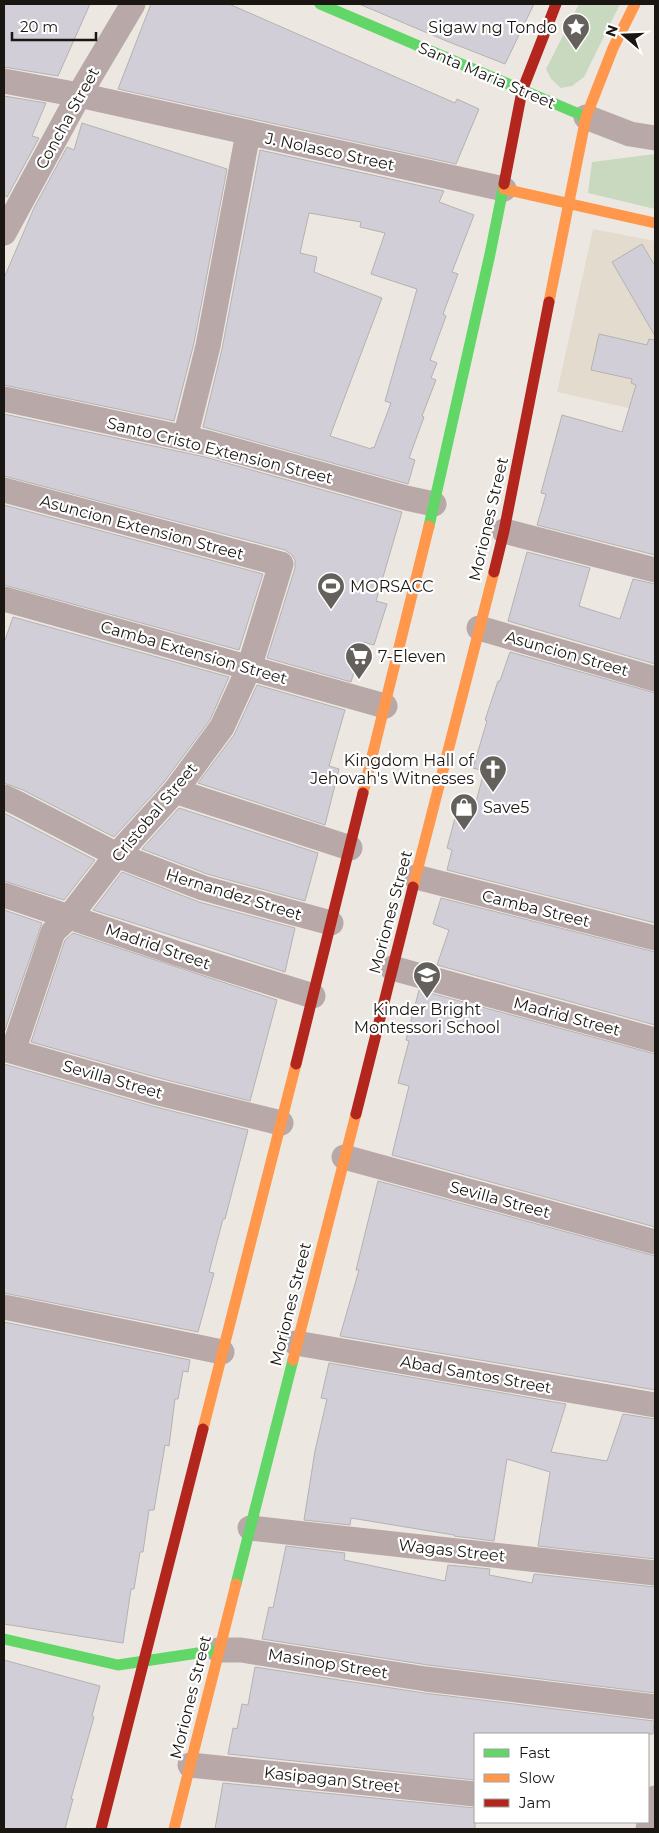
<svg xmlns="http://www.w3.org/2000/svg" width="659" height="1833" font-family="Montserrat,sans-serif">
<rect width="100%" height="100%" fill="#ece8e1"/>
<path fill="#e3dbce" d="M593,229L655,241V414L557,392Z"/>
<g fill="#c8d9bf">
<path d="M579,4H620L584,77L572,86L561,88L551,79L546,69Z"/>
<path d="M655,154V209L588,193L592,162Z"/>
</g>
<g fill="#d2ced8" stroke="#b4b2b1" fill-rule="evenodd">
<path d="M4,4H90L58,76L4,67Z"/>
<path d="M151,4H229L455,103L457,99L479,109L456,164L118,89Z"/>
<path d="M359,4H534L505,64L444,40Z"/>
<path d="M4,96L46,103L32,136L39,138L7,197L4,195Z"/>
<path d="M82,123L227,169L194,343L174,421L4,385V278L34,208L67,147L74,150Z"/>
<path d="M260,150L444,191L439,202L474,215L452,272L458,274L443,314L446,316L430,360L437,363L431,378L436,380L422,416L424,417L409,458L415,460L408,484L203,427L222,349ZM309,213L361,222L360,227L385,233L371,274L417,289L385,401L391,403L374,448L372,447L371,449L330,436L382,298L314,272L317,257L300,253Z"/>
<path d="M642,244L655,266V336L612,262Z"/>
<path d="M599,334L647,345L649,339L655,340V555L537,525L546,494L541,493L562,415L622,432L636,385L631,383L632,379L591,370Z"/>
<path d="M4,414L205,457L402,512L376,601L387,604L374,645L363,642L351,682L267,658L295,568V560L291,554L285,550L4,476Z"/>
<path d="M4,505L263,574L239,650L4,585Z"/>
<path d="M527,552L590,568L579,606L620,619L633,579L655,584V664L508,621Z"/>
<path d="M13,617L229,677L210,720L164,782L114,837L23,790L4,783V643Z"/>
<path d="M510,652L655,693V923L447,870L452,850L447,848L456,814L472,818L484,771L473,768L487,721L485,720L498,681H500Z"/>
<path d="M257,685L345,710L329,766L339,769L325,825L198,783L234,735Z"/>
<path d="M179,808L318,853L305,901L207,874L142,849Z"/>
<path d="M4,813L95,860L64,900L4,881Z"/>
<path d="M122,872L199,902L295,928L285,972L93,910Z"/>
<path d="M441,898L655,952V1025L437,965L449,930L433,924Z"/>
<path d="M4,910L42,923L4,1033Z"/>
<path d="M73,933L277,1000L250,1101L159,1078L31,1042L65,940Z"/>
<path d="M419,990L655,1054V1227L392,1155L409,1086L398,1083L409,1041L406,1040Z"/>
<path d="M4,1064L152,1106L248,1130L225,1219H223L209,1272L214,1273L198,1332L4,1293Z"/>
<path d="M378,1181L655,1256V1390L340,1336L359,1270H356Z"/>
<path d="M4,1322L190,1360L188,1372L183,1371L178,1399H175L169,1446L165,1445L154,1510H149L143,1552H140L134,1589H131L123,1643L4,1624Z"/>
<path d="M329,1363L566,1404L551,1452L607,1461L623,1414L655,1419V1559L538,1546L550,1472L507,1459L494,1541L454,1536V1535L351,1518L350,1525L304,1520L315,1451L327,1399L321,1398Z"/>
<path d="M286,1546L345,1553L344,1560L445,1581L448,1565L490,1569L489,1575L532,1583L534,1574L655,1587V1693L428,1665L262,1639L269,1607L273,1608Z"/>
<path d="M4,1660L100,1686L92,1716L94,1717L71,1799H73L65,1829H4Z"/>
<path d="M255,1667L424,1693L654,1721L653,1734H475V1780L228,1754L233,1728L237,1729L242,1704L248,1705Z"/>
<path d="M223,1783L475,1808V1829H215Z"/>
</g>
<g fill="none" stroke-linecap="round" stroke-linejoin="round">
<g stroke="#b8a8a7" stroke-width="25">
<path d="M4,81L79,95L504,189"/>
<path d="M586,117L630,134L655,138"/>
<path d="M4,233L79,95L133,4"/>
<path d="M4,399L208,443L406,498L434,504"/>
<path d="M185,438L208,346L248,133"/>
<path d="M4,490L281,564L249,668L222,727L175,791L117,855L70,916L53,932L13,1051"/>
<path d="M504,531L655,570"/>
<path d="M4,599L385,706"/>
<path d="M479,628L655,679"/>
<path d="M175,791L350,848"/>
<path d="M4,797L17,803L117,855L203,888L331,923"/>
<path d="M416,877L655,938"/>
<path d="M4,895L179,954L313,996"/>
<path d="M392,968L655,1040"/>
<path d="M4,1049L155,1092L281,1123"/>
<path d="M344,1157L655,1242"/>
<path d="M4,1307L222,1352"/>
<path d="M296,1343L655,1405"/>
<path d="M250,1528L655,1573"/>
<path d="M218,1650H241L426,1679L655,1707"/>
<path d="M190,1765L475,1794"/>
<path d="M648,1829L655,1798"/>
</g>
<g stroke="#63d668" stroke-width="11">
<path d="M320,4L586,117"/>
<path d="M429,526L490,254L504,184"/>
<path d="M236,1584L293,1360"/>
<path d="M4,1639L118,1665L218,1650"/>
</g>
<g stroke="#ff974d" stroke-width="11">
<path d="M504,189L655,223"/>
<path d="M549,302L586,117L613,48L635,4"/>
<path d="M363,793L429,526"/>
<path d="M413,887L494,572"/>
<path d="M293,1360L356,1114"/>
<path d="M203,1429L296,1064"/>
<path d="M174,1829L236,1584"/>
</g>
<g stroke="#b3261e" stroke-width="11">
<path d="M504,184L522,91L556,4"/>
<path d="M494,572L504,531L549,302"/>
<path d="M296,1064L363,793"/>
<path d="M356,1114L413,887"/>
<path d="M101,1829L203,1429"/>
</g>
</g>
<defs>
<g id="sight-pin" transform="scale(1.4375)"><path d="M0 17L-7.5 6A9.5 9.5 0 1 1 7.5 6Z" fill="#64605b" stroke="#fff"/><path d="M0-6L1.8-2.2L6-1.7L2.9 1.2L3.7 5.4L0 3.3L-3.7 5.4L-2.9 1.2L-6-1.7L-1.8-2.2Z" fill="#fff"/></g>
<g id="stadium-pin" transform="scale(1.4375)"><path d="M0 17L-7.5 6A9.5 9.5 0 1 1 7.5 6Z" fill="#64605b" stroke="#fff"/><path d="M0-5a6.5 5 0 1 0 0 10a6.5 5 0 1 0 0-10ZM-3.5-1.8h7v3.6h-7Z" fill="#fff"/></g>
<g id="supermarket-pin" transform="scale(1.4375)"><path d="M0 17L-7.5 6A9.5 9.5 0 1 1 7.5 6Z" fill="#64605b" stroke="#fff"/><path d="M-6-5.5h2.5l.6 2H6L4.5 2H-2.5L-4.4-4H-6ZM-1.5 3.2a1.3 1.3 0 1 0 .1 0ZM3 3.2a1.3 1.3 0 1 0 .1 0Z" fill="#fff"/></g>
<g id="church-pin" transform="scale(1.4375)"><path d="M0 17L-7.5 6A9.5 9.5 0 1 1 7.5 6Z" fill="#64605b" stroke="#fff"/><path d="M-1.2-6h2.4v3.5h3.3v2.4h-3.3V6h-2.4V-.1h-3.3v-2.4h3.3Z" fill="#fff"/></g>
<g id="shop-pin" transform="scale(1.4375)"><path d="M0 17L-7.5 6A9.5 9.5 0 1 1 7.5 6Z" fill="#64605b" stroke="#fff"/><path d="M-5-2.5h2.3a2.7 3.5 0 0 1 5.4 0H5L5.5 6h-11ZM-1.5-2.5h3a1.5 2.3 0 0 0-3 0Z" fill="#fff"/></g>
<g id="school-pin" transform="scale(1.4375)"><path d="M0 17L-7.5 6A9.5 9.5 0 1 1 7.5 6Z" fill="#64605b" stroke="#fff"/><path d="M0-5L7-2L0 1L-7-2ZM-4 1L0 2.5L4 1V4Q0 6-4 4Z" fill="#fff"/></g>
</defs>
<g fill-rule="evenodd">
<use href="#sight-pin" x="576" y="27"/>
<use href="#stadium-pin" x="331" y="586"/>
<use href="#supermarket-pin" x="359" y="656"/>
<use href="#church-pin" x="493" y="769"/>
<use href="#shop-pin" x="464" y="807"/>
<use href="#school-pin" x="427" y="975"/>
</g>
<g text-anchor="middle" stroke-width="4.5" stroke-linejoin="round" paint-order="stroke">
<g font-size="16" fill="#1a1713" stroke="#fff" text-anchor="start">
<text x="557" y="33" text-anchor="end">Sigaw ng Tondo</text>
<text x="350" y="592">MORSACC</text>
<text x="378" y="662">7-Eleven</text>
<text x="474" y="766" text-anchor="end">Kingdom Hall of<tspan x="474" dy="18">Jehovah's Witnesses</tspan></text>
<text x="483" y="813">Save5</text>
<text x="427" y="1015" text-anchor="middle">Kinder Bright<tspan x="427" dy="18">Montessori School</tspan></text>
</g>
<g font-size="16" fill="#1a1713" stroke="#fff">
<text transform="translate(487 75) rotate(23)" y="6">Santa Maria Street</text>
<text transform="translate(67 118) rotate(-61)" y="6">Concha Street</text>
<text transform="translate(330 151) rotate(12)" y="6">J. Nolasco Street</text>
<text transform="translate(220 450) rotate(14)" y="6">Santo Cristo Extension Street</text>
<text transform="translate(488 519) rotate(-77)" y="6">Moriones Street</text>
<text transform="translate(142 527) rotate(15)" y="6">Asuncion Extension Street</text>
<text transform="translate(194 652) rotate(16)" y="6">Camba Extension Street</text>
<text transform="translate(567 653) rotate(16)" y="6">Asuncion Street</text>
<text transform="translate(154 812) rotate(-50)" y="6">Cristobal Street</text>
<text transform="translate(234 894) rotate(17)" y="6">Hernandez Street</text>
<text transform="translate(536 908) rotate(14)" y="6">Camba Street</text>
<text transform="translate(390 912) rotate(-75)" y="6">Moriones Street</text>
<text transform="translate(158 946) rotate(19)" y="6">Madrid Street</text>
<text transform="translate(567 1016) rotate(15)" y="6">Madrid Street</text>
<text transform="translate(113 1079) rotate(16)" y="6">Sevilla Street</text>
<text transform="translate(500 1199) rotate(15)" y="6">Sevilla Street</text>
<text transform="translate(290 1304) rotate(-76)" y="6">Moriones Street</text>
<text transform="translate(476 1374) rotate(10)" y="6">Abad Santos Street</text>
<text transform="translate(452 1550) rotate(6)" y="6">Wagas Street</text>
<text transform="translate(328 1663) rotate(9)" y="6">Masinop Street</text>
<text transform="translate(190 1697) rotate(-76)" y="6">Moriones Street</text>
<text transform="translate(332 1779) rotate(6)" y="6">Kasipagan Street</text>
</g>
</g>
<rect width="659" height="1833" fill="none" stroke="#1a1713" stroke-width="10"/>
<rect x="474" y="1733" width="175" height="90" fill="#ffffff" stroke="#a3a2a1"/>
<rect x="484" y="1749" width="25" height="8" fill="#63d668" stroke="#a3a2a1"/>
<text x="519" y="1758" font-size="15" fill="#1a1713">Fast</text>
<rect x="484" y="1774" width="25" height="8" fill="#ff974d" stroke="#a3a2a1"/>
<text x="519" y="1783" font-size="15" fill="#1a1713">Slow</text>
<rect x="484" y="1799" width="25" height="8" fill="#b3261e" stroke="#a3a2a1"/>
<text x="519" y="1808" font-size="15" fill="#1a1713">Jam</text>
<g transform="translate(624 35) rotate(289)" stroke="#ffffff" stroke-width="4" paint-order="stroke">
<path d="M0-4L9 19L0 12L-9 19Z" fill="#1a1713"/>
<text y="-8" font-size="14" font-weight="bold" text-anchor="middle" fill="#1a1713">N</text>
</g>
<path d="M12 32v8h84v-8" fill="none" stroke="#1a1713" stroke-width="2.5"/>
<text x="20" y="32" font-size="15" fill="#1a1713" stroke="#ffffff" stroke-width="4" paint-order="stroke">20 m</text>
</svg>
